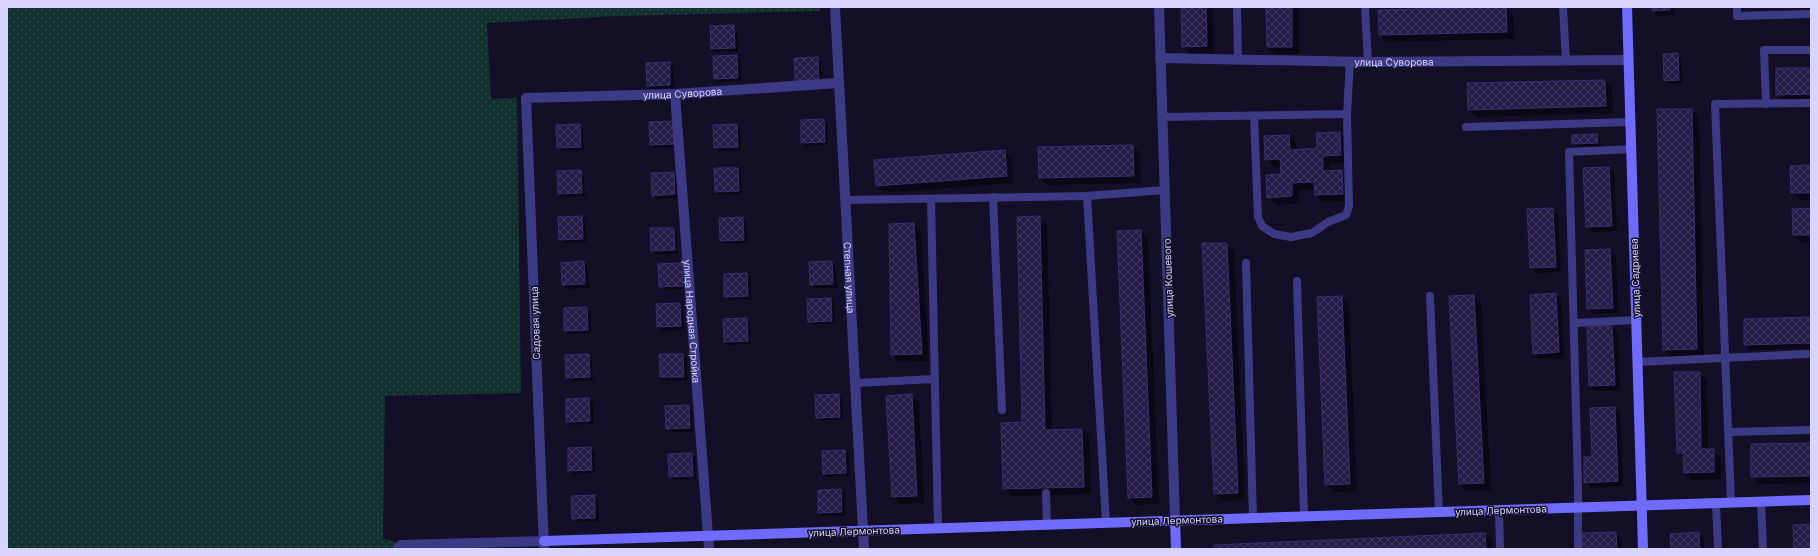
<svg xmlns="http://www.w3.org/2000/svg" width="1818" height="556" font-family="Inter,sans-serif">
<defs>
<pattern id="park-dots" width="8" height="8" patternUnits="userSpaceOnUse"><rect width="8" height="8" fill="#12302f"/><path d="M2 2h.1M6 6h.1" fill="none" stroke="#344d4e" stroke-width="1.8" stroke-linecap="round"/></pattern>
<pattern id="building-cross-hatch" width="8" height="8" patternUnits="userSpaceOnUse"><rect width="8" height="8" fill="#241b47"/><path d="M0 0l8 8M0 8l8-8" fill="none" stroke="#433b63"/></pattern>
</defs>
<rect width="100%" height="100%" fill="#130f26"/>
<path fill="url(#park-dots)" d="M7,7H820V11L618,16L487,23L491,99L517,98L521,393L385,396L383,538L415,549H7Z"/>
<g fill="#0007">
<path d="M1182,7H1213L1214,53L1190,54L1183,46Z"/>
<path d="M1267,7H1299V54H1275L1268,47Z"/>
<path d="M1506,7L1513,15L1514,39L1387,42L1380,35Z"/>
<path d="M1652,7H1683H1675V15L1658,16L1653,10Z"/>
<path d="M733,26L737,30L738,51L715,52L712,49Z"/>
<path d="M1678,54L1681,58L1682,84H1669L1665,81Z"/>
<path d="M736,56L740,60L741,81L718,82L715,79Z"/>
<path d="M818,58L821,61L822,83L795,59Z"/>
<path d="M669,63L673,66L674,88L651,89L648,85Z"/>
<path d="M1811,69V99L1783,100L1777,94Z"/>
<path d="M1605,81L1612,88L1613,113L1476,117L1469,109Z"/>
<path d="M1691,110L1699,117L1704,356L1671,357L1664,349Z"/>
<path d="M824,120L828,124V145L806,146L802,143Z"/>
<path d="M650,122L677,147L655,148L651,144Z"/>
<path d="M579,125L583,128L584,150L562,151L558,147Z"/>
<path d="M736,125L740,129L741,151H718L715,148Z"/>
<path d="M1340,133L1347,140L1348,163H1330V172L1342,171L1349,178L1350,201L1323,202L1316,195V189L1299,190V203L1276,205L1268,197L1282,175V166L1274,167L1266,159L1289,136L1296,143L1297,150L1318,149Z"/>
<path d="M1597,135L1600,138L1601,146L1577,147L1573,144Z"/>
<path d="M1133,146L1140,153L1141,183L1047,185L1040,178Z"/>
<path d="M1004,151L1012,159L1014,183L885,193L877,185Z"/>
<path d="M1811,166V200H1800L1792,193Z"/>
<path d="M1609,168L1614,173L1617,231L1593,232L1587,227Z"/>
<path d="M737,169L741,172L742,194L719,195L716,191Z"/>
<path d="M580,171L584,175L585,196L562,197L559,194Z"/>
<path d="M674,173L678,176L679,198L656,199L653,195L652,174Z"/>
<path d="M1553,209L1558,214L1561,272L1537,273L1531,268Z"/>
<path d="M1811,209V242H1801L1794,235Z"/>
<path d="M581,217L585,221L586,242L563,243L560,239Z"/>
<path d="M1039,217L1047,225L1052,431L1082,430L1089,437L1091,494L1012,496L1004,488L1023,423Z"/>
<path d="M743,218L746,221L747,243L725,244L721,240Z"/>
<path d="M914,224L921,231L929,361L899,362L892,355Z"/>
<path d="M673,229L677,232L678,254H655L652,251Z"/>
<path d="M1141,231L1148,239L1159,504L1136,505L1129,497Z"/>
<path d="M1226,244L1234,251L1245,500L1222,501L1215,494Z"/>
<path d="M1610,250L1616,255L1618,313L1594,314L1588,309Z"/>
<path d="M584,262L588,266L589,288L566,289L563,285L562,264Z"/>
<path d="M832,262L836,266L837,288H814L811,285L810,263Z"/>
<path d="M681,264L685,268L686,289L663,290L660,286Z"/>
<path d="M747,274L751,277V299L729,300L725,296Z"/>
<path d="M1556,294L1561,300L1564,358L1540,359L1534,353Z"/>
<path d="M1474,296L1481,303L1491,490L1467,491L1460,484Z"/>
<path d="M1342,297L1349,305L1357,491L1333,492L1326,484Z"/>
<path d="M830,299L834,302L835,324L813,325L809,321Z"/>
<path d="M680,304L683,308L684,330L662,331L658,327Z"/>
<path d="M587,308L591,311V333L569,334L565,330Z"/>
<path d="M1811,318V348L1751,350L1745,344Z"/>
<path d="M746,319L750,323L751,344L728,345L725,342Z"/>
<path d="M1612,327L1618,332L1620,390L1596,391L1590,386Z"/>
<path d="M589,355L592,359L593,380L571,382L567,378L566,356Z"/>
<path d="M661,355H683L687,358V380L665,381L661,377Z"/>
<path d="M1699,373L1707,380L1708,450H1713L1721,457V479L1692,480L1685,473L1684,459L1678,452Z"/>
<path d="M839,395L842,399L843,420L821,421L817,417Z"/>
<path d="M911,395L919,403L924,503L900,504L893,496Z"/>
<path d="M589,399L593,402V424L571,425L567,421Z"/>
<path d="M689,406L692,410L693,432H671L667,429Z"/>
<path d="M1615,408L1620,413L1623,486L1591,488L1585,482L1593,458Z"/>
<path d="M1811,444V483L1760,484L1752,477Z"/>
<path d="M591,448L595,452V473L573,474L569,470Z"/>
<path d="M845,451L849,454L850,476L827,477L824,473L823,452Z"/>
<path d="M692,454L696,458V479L674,480L670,476Z"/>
<path d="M841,490L845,494V516H823L819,513Z"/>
<path d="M594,496L598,500L599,521L576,522L573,519Z"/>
<path d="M1616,533L1622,539V549H1581Z"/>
<path d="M1698,533L1704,539V549H1672Z"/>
<path d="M1485,534L1492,541V549H1215Z"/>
</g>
<g fill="url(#building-cross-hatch)" stroke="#3b2d73">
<path d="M1181,7H1206L1207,46L1182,47Z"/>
<path d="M1266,7H1292V47H1267Z"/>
<path d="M1506,7L1507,32L1379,35L1378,10Z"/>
<path d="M1652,7H1670V10L1652,11Z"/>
<path d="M734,25L735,48L711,49L710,26Z"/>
<path d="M1678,53L1679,80L1664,81L1663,54Z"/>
<path d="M737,55L738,78L714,79L713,56Z"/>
<path d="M818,57L819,80L795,81L794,58Z"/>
<path d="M670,62V85L647,86L646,63Z"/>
<path d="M1776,68H1811V94L1776,95Z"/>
<path d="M1605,80L1606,106L1468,110L1467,83Z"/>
<path d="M1657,109H1692L1697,349L1663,350Z"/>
<path d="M824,119L825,142L801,143V120Z"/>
<path d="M673,121L674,144L650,145L649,122Z"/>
<path d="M580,124L581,147L557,148L556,125Z"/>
<path d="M737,124L738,147L714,148L713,125Z"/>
<path d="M1340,132L1341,155L1323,156V171L1342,170L1343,194L1315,195L1314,182L1292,183V196L1267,198L1266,175L1281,174L1280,159L1265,160L1264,136L1289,135L1290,150L1317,148L1316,133Z"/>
<path d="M1597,134L1598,143L1572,144V135Z"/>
<path d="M1133,145L1134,176L1039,178L1038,147Z"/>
<path d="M1005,150L1007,176L876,186L874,160Z"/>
<path d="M1811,165V193H1791L1790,166Z"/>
<path d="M1609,167L1612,226L1586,227L1583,168Z"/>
<path d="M714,168H738L739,191L715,192Z"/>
<path d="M581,170L582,193L558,194L557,171Z"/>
<path d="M674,172L675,194L652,196L651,173Z"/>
<path d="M1553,208L1556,267L1530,268L1527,209Z"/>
<path d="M1811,208V235H1793L1792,209Z"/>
<path d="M582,216L583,239L559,240L558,217Z"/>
<path d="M1040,216L1045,430L1082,429L1084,487L1003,489L1001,423L1022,422L1017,217Z"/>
<path d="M743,217L744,240L720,241L719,218Z"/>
<path d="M914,223L922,354L891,355L889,224Z"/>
<path d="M650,228H674L675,250L651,251Z"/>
<path d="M1141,230L1152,497L1128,498L1117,231Z"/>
<path d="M1202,243H1227L1238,493L1214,494Z"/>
<path d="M1610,249L1613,308L1587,309L1585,250Z"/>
<path d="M584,261L585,284L562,285L561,263Z"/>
<path d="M832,261L833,284L810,285L809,262Z"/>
<path d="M682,263L683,286L659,287L658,264Z"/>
<path d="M747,273L748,296L724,297V274Z"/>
<path d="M1556,293L1559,352L1533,354L1530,295Z"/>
<path d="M1474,295L1484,483L1459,484L1449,296Z"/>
<path d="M1342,296L1350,484L1325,485L1317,297Z"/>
<path d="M831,298L832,321L808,322L807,299Z"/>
<path d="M680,303L681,326L657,327L656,304Z"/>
<path d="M587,307L588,330L564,331V308Z"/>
<path d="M1811,317V343L1744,345V319Z"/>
<path d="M747,318L748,341L724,342L723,319Z"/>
<path d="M1612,326L1615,385L1589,386L1587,327Z"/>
<path d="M589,354L590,377L566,378L565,355Z"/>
<path d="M659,354H683L684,377H660Z"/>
<path d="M1674,372H1700L1701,449H1714V472L1684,473L1683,453H1677Z"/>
<path d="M839,394L840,417L816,418L815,395Z"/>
<path d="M912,394L917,496L892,497L886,396Z"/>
<path d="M589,398L590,421L566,422V399Z"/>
<path d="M689,405L690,428L666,429L665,406Z"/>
<path d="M1615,407L1618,481L1584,483V457H1592L1590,408Z"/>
<path d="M1811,443V476L1751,477V444Z"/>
<path d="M591,447L592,470L568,471V448Z"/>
<path d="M845,450L846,473L823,474L822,451Z"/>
<path d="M692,453L693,476L669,477L668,454Z"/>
<path d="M841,489L842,512L818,513V490Z"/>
<path d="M595,495V518L572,519L571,496Z"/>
<path d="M1811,524V549H1794L1793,525Z"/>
<path d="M1616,532L1617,549H1580V533Z"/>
<path d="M1699,532L1700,549H1671L1670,534Z"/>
<path d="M1485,533L1486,549H1214V545Z"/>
</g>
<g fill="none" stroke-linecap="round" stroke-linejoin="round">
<g stroke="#3d3a85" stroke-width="8">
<path d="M1237,7L1238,59"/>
<path d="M1365,7L1368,62"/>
<path d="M1563,7L1566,60"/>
<path d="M1737,7V16L1811,14"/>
<path d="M1766,104L1764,50H1811"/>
<path d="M1254,116L1258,217L1262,226L1274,234L1291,237L1312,233L1328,222L1346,215L1349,206L1347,114"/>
<path d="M1162,117L1347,114L1350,61"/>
<path d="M1466,127L1630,122"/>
<path d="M1087,196L1106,523"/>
<path d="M993,197L1002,410"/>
<path d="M931,199L938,528"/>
<path d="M845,200L1087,196L1165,190"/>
<path d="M1246,263L1253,518"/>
<path d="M1297,281L1304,516"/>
<path d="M1430,296L1439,512"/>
<path d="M1574,323L1636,320"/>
<path d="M1638,362L1807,354"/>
<path d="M855,383L934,379"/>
<path d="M1729,432L1811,430"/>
<path d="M1046,493L1047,525"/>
<path d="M1761,501L1763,549"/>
<path d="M1731,502L1715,104L1811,103"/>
<path d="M1716,503L1718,549"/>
<path d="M1499,510L1500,549"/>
<path d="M1578,549V485L1569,152L1631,149"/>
</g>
<g stroke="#3d3a85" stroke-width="10">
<path id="s1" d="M835,7L864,549"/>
<path d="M1159,7L1175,520"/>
<path id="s2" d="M1160,58L1368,62L1628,60"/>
<path id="s3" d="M675,94L709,549"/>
<path d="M398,549L401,545L544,541"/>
<path id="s4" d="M544,549L526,98L675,94L838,83"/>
</g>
<g stroke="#6f6bff" stroke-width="10">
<path d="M1627,7L1643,549"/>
<path d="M1175,520L1176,549"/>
<path d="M544,541L1811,500"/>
</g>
</g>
<g text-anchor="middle" stroke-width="3" stroke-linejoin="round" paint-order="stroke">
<g font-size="10" fill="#d9d4ff" stroke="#130f26">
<text dy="4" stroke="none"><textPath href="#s2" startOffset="234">улица Суворова</textPath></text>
<text dy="4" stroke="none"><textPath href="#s4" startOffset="608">улица Суворова</textPath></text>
<text dy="4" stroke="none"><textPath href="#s1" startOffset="271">Степная улица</textPath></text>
<text transform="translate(1168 278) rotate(-92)" y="4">улица Кошевого</text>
<text transform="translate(1635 278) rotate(-92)" y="4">улица Садриева</text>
<text dy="4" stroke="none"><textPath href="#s3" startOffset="228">улица Народная Стройка</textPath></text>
<text transform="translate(535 323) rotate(-92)" y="4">Садовая улица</text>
<text transform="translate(1501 510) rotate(-2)" y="4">улица Лермонтова</text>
<text transform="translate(1177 520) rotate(-2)" y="4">улица Лермонтова</text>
<text transform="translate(854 531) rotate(-2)" y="4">улица Лермонтова</text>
</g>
</g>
<rect width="1818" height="556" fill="none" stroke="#d9d4ff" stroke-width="16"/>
</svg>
